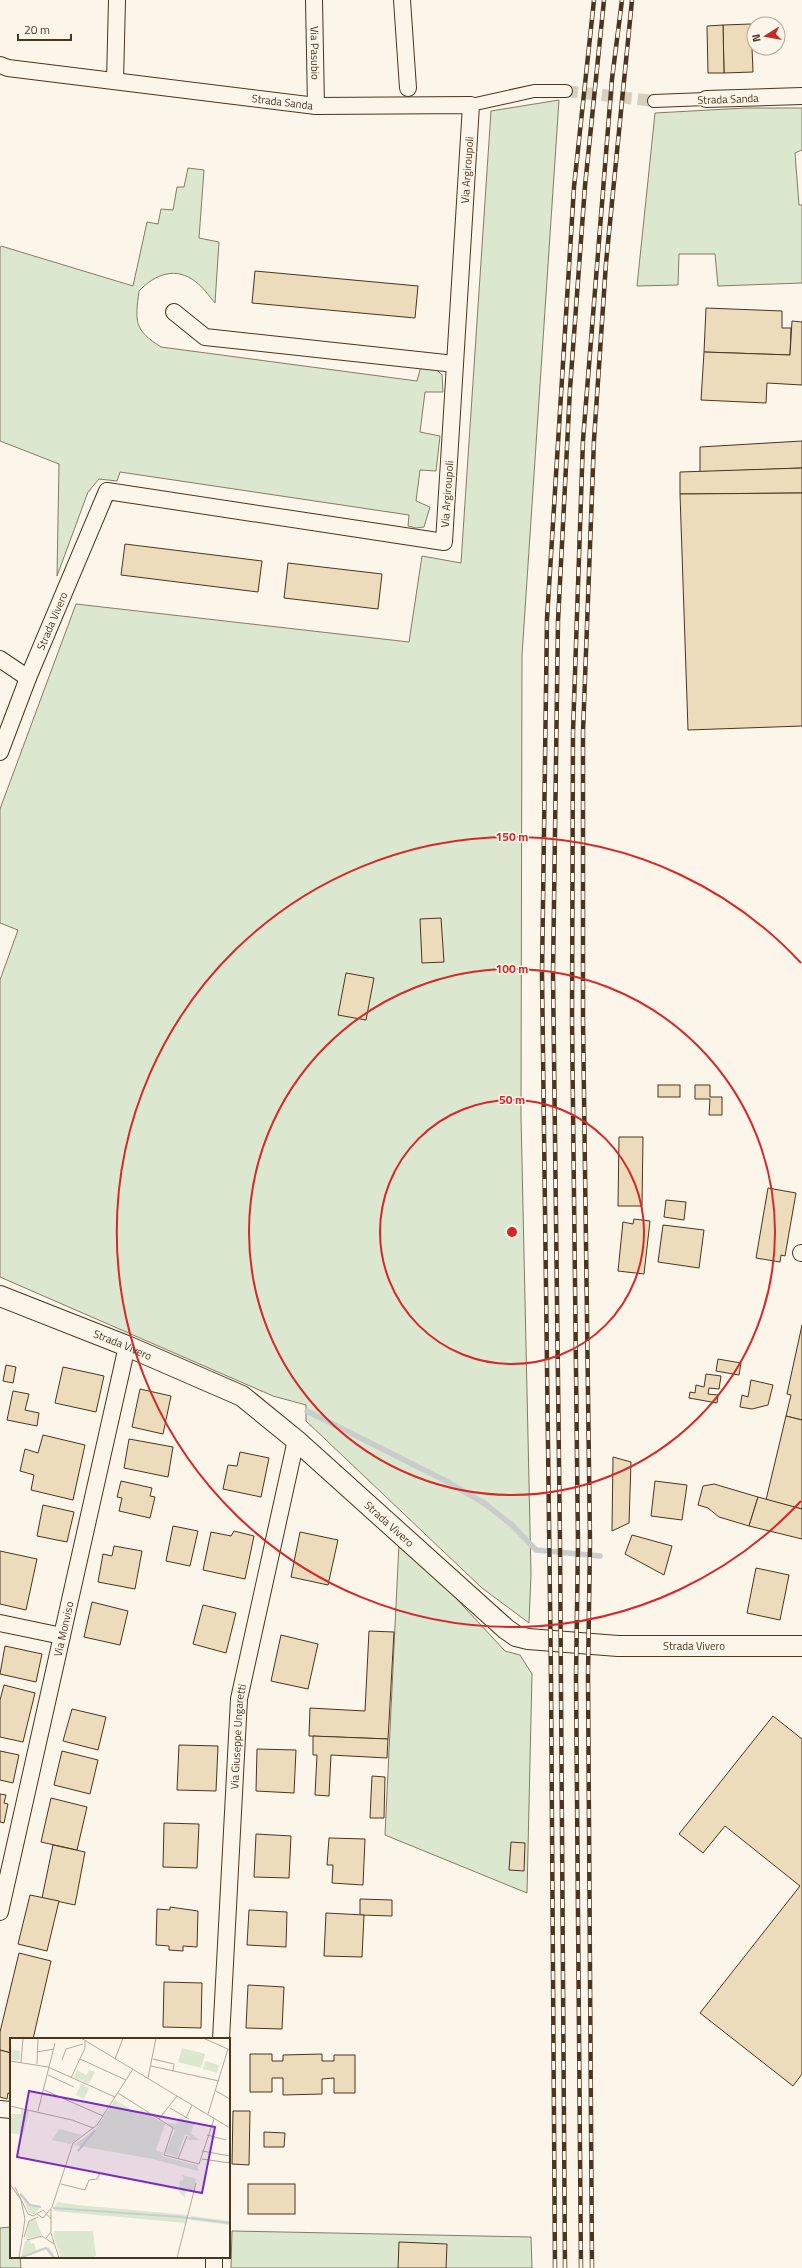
<svg xmlns="http://www.w3.org/2000/svg" width="802" height="2268" font-family="'Titillium Web',sans-serif">
<rect width="100%" height="100%" fill="#fbf6e9"/>
<g fill="#dce7d0" stroke="#887966">
<path d="M559,100L522,655L521,1116L531,1574L529,1623L482,1588L306,1421V1405L273,1396L0,1277V980L18,930L0,923V809L76,604L409,642L422,556L461,563L491,111Z"/>
<path d="M746,108H802V150L795,153L799,205H802V283L718,286L715,254H679L678,285L637,286L655,113Z"/>
<path d="M188,168L204,170L199,238L219,242L215,303C209,296 203,287 196,282C176,266 155,274 139,291C135,322 134,330 161,347L417,381L421,366L437,370L442,375L443,392H425L420,432L440,436L436,471L420,470L416,501L430,507L424,527L416,528L408,526L409,515L120,472L117,481L99,479L88,492L57,576L59,464L0,441V248L1,246L133,286L147,222L158,224L161,209L173,210L177,187H184Z"/>
<path d="M399,1543L453,1595L505,1651L520,1655L532,1674L527,1893L385,1835Z"/>
<path d="M11,2227V2257H20L21,2268H0V2228Z"/>
<path d="M232,2231L531,2237L532,2268H231Z"/>
</g>
<g fill="none" stroke-linecap="round" stroke-linejoin="round">
<path stroke="#c9cecd" stroke-width="5.5" d="M307,1411L444,1480L484,1503L512,1525L536,1550L600,1556"/>
</g>
<g fill="#ecdcbc" stroke="#4a3520">
<path d="M751,24L753,72L724,73L723,25Z"/>
<path d="M723,25L724,73H708L707,26Z"/>
<path d="M255,271L418,286L415,318L252,303Z"/>
<path d="M706,308L782,311V328H791L790,355L704,352Z"/>
<path d="M792,321L802,322V385L767,383L766,403L701,400L704,352L790,355Z"/>
<path d="M802,441V468L700,472V447Z"/>
<path d="M802,468V493L680,494V472Z"/>
<path d="M802,493V726L688,730L680,494Z"/>
<path d="M125,544L262,561L258,592L121,575Z"/>
<path d="M288,563L382,574L378,609L284,598Z"/>
<path d="M441,918L444,962L422,963L420,919Z"/>
<path d="M346,973L374,978L366,1020L338,1015Z"/>
<rect x="658" y="1085" width="22" height="12"/>
<path d="M695,1085H710V1097H722V1115H709L710,1099H695Z"/>
<path d="M619,1137H643L642,1206H618Z"/>
<path d="M768,1188L796,1193L785,1256L781,1255L780,1262L756,1258Z"/>
<path d="M666,1200L686,1202L684,1220L664,1217Z"/>
<path d="M634,1219L650,1221L644,1274L618,1271L623,1222L633,1224Z"/>
<path d="M663,1225L704,1230L699,1268L658,1262Z"/>
<path d="M802,1325V1420L786,1416L791,1395L787,1394Z"/>
<path d="M718,1359L741,1363L739,1375L716,1371Z"/>
<path d="M6,1365L16,1367L13,1383L3,1381Z"/>
<path d="M63,1367L104,1376L96,1412L55,1403Z"/>
<path d="M706,1374L721,1376L719,1389L709,1388L708,1394L718,1395L717,1403L689,1398L690,1392L695,1393L696,1385L704,1387Z"/>
<path d="M751,1380L773,1385L768,1405L752,1409L740,1407L742,1395L748,1397Z"/>
<path d="M140,1389L171,1396L163,1434L132,1427Z"/>
<path d="M13,1391L29,1394L25,1410L39,1413L37,1426L7,1420Z"/>
<path d="M786,1416L802,1420V1509L766,1500Z"/>
<path d="M43,1435L85,1445L73,1500L31,1490L34,1475L20,1471L25,1449L38,1453Z"/>
<path d="M129,1439L173,1447L168,1477L124,1468Z"/>
<path d="M240,1452L269,1458L261,1497L223,1489L228,1465L237,1466Z"/>
<path d="M613,1457L631,1462L629,1523L612,1531Z"/>
<path d="M121,1481L152,1488L150,1496L155,1497L150,1518L119,1511L122,1498L117,1497Z"/>
<path d="M655,1481L687,1485L682,1520L651,1516Z"/>
<path d="M714,1484L758,1497L749,1526L719,1517L708,1508L698,1505L703,1486Z"/>
<path d="M758,1497L802,1509V1539L749,1526Z"/>
<path d="M43,1505L74,1512L67,1542L37,1536Z"/>
<path d="M173,1526L198,1531L190,1566L166,1561Z"/>
<path d="M234,1531L254,1536L245,1579L203,1570L211,1532L231,1536Z"/>
<path d="M300,1532L338,1540L328,1585L291,1577Z"/>
<path d="M632,1535L672,1546L664,1575L625,1554Z"/>
<path d="M114,1546L142,1551L135,1589L98,1582L103,1554L112,1556Z"/>
<path d="M0,1551L37,1559L26,1610L0,1604Z"/>
<path d="M756,1568L789,1575L780,1620L747,1613Z"/>
<path d="M92,1602L128,1611L120,1645L84,1637Z"/>
<path d="M203,1605L236,1613L226,1653L193,1644Z"/>
<path d="M369,1631L394,1632L388,1739L309,1736L310,1708L365,1711Z"/>
<path d="M281,1635L318,1644L308,1689L271,1681Z"/>
<path d="M5,1646L42,1654L36,1682L0,1674Z"/>
<path d="M4,1685L35,1693L23,1742L0,1737V1700Z"/>
<path d="M72,1709L106,1717L98,1750L63,1741Z"/>
<path d="M773,1716L802,1739V2074L793,2086L700,2013L800,1886L725,1826L703,1853L679,1834Z"/>
<path d="M313,1736L388,1739L387,1758L331,1755L329,1796L315,1795L317,1755H313Z"/>
<path d="M179,1745L218,1746L216,1791L177,1790Z"/>
<path d="M257,1749L296,1750L294,1793L256,1791Z"/>
<path d="M0,1751L19,1755L13,1783L0,1780Z"/>
<path d="M62,1751L98,1760L90,1794L54,1785Z"/>
<path d="M372,1776L385,1777L384,1818H370Z"/>
<path d="M0,1794L6,1795L4,1803L8,1804L4,1823L0,1822Z"/>
<path d="M51,1798L87,1807L77,1850L41,1842Z"/>
<path d="M164,1823L199,1824L197,1868L163,1867Z"/>
<path d="M256,1834L291,1836L289,1878L254,1877Z"/>
<path d="M329,1838L365,1839L363,1885L332,1883L333,1865H327Z"/>
<path d="M511,1842L525,1843L524,1871L509,1870Z"/>
<path d="M53,1845L85,1852L75,1905L42,1898Z"/>
<path d="M30,1895L59,1901L47,1951L18,1944Z"/>
<path d="M360,1899L392,1900V1916L360,1915Z"/>
<path d="M170,1907L198,1911L197,1947L183,1946V1951L169,1950V1946L156,1945L157,1909L170,1910Z"/>
<path d="M249,1910L287,1912L286,1947L247,1945Z"/>
<path d="M326,1913L364,1915L362,1957L324,1956Z"/>
<path d="M19,1953L51,1961L33,2039H11V2053L0,2050V2032Z"/>
<path d="M164,1982L202,1983L201,2028L163,2027Z"/>
<path d="M248,1985L284,1987L282,2029L246,2028Z"/>
<path d="M0,2050L11,2053V2094L8,2093L7,2099L0,2097Z"/>
<path d="M250,2054H272V2061H283V2055L322,2054V2061H334V2055H355V2093H334V2078L322,2079V2094L283,2095V2078H272V2092H250Z"/>
<path d="M233,2111H250L249,2165L232,2164Z"/>
<path d="M264,2132L285,2133L284,2147H264Z"/>
<rect x="248" y="2184" width="47" height="30"/>
<path d="M399,2242L447,2244L446,2268H398Z"/>
</g>
<g fill="none" stroke-linecap="round" stroke-linejoin="round">
<path stroke="#d8cfc1" stroke-width="12" stroke-dasharray="12 6" stroke-linecap="butt" d="M566,91L654,101"/>
<g stroke="#4a3520" stroke-width="14">
<g id="pedestrian">
<path d="M654,101L706,99"/>
<path d="M471,105L534,91H566"/>
</g>
</g>
<g stroke="#4a3520" stroke-width="18">
<g id="minor">
<path id="s1" d="M314,0L316,106"/>
<path d="M402,0L408,88"/>
<path id="s2" d="M0,65L8,68L316,106L471,105L444,542L107,491L28,678L0,752"/>
<path d="M115,81L117,0"/>
<path d="M706,99L802,96"/>
<path d="M174,312L205,337L455,364"/>
<path d="M0,659L28,678"/>
<path d="M801,1253H802"/>
<path d="M0,1623L62,1636"/>
<path id="s3" d="M0,1912L127,1346"/>
<path id="s4" d="M221,2039L239,1699L296,1440"/>
<path d="M0,2109L11,2110"/>
<path d="M214,2268V2257"/>
</g>
</g>
<g stroke="#4a3520" stroke-width="22">
<g id="tertiary">
<path id="s5" d="M0,1296L127,1346L242,1396L296,1440L506,1629L516,1636L528,1639L618,1646H802"/>
</g>
</g>
<use href="#pedestrian" stroke="#fbf6e9" stroke-width="12"/>
<use href="#minor" stroke="#fbf6e9" stroke-width="16"/>
<use href="#tertiary" stroke="#fbf6e9" stroke-width="20"/>
<g stroke="#4a3520" stroke-width="4.5">
<g id="rail">
<path d="M555,2268L551,1678L542,974L547,619L574,187L594,0"/>
<path d="M565,2268L560,1543L553,974L558,621L570,389L585,186L604,0"/>
<path d="M581,2268L576,1677L578,1544L572,1020L573,732L583,440L612,79L622,0"/>
<path d="M592,2268L588,1675L590,1542L583,1020V732L594,440L606,263L632,0"/>
</g>
</g>
<use href="#rail" stroke="#fbf6e9" stroke-width="3" stroke-dasharray="9" stroke-linecap="butt"/>
</g>
<g fill="none" stroke="#d62828" stroke-width="2">
<circle cx="512" cy="1232" r="132"/>
<circle cx="512" cy="1232" r="263"/>
<path d="M801 1501A395 395 0 1 1 801 963"/>
</g>
<g text-anchor="middle" stroke-width="3" stroke-linejoin="round" paint-order="stroke">
<g font-size="11" fill="#4a3520" stroke="#fbf6e9">
<text dy="4" stroke="none"><textPath href="#s1" startOffset="53">Via Pasubio</textPath></text>
<text transform="translate(728 99) rotate(-2)" y="4">Strada Sanda</text>
<text dy="4" stroke="none"><textPath href="#s2" startOffset="285">Strada Sanda</textPath></text>
<text transform="translate(467 170) rotate(-86)" y="4">Via Argiroupoli</text>
<text transform="translate(447 494) rotate(-86)" y="4">Via Argiroupoli</text>
<text transform="translate(52 621) rotate(-67)" y="4">Strada Vivero</text>
<text dy="4" stroke="none"><textPath href="#s5" startOffset="132">Strada Vivero</textPath></text>
<text dy="4" stroke="none"><textPath href="#s5" startOffset="457">Strada Vivero</textPath></text>
<text dy="4" stroke="none"><textPath href="#s3" startOffset="290">Via Monviso</textPath></text>
<text dy="4" stroke="none"><textPath href="#s5" startOffset="805">Strada Vivero</textPath></text>
<text dy="4" stroke="none"><textPath href="#s4" startOffset="303">Via Giuseppe Ungaretti</textPath></text>
</g>
</g>
<g transform="translate(10 2038)">
<rect width="220" height="220" fill="#fbf6e9"/>
<path d="M0,0L2,12L10,13V22H0ZM172,10L195,16L191,30L168,24ZM195,23L209,27L207,35L193,31ZM67,32L76,37L80,32L85,34L79,46L73,44L75,39L73,43L64,40ZM71,46L79,50L74,61L66,57ZM105,62L129,76L131,72L155,86L146,112L153,115L152,118L188,128V133L143,121L64,107L85,92ZM11,71L19,73L13,97L0,95V76H11ZM171,79L185,85L180,95L189,102H177L180,98L175,96L167,119L155,115L165,92L157,85L166,86ZM49,91L72,97L60,106L42,102ZM172,137L186,141L184,153L176,151L175,160L169,154L170,143L174,141ZM10,152L20,166L31,168L25,176L19,175ZM47,164L67,167L178,177L176,185L43,173ZM181,178L220,183V187L181,182ZM25,180L32,197L15,201L19,184ZM45,193H83L86,217L84,220H51L43,196ZM20,202L21,206L24,205L26,212L39,209L46,220L36,211L11,220L15,203Z" fill="#dce7d0"/>
<path fill="none" stroke="#c9cecd" stroke-width="2" d="M68,113L85,92M10,156L20,167L31,169M43,170L171,179L220,185M10,220L36,210L44,220"/>
<path fill="none" stroke="#b4a999" stroke-width="1" d="M71,0L220,90M193,0L220,12M27,14L44,11M70,21L116,42M105,21L113,0M143,21L164,26L163,33M52,22L56,11L73,6M0,23L38,29L105,59M11,24L13,0M27,26L28,0M141,28L209,43M38,37L64,49M61,40L75,10V3M138,40L146,0M34,52L93,78M206,53L220,61M108,55L163,90L154,117L189,126L204,81M0,68L62,82L83,90M160,70L179,81M28,73L45,5M198,76L218,11M176,80L182,67M149,81L167,58M197,97L216,102M192,113L220,118M168,121L177,98M192,121L220,125M0,146L11,162L15,181L9,220M51,146L75,152L79,142L87,141L90,135M5,149L18,176L23,178L33,172L41,181M27,176L33,180L42,169L63,105L87,87L123,31M41,195L49,220M14,199L19,183L28,179M36,200L41,194V171M17,202L32,198L44,206M167,220L186,145"/>
<path fill="#7b2cbf" fill-opacity="0.15" stroke="#7b2cbf" stroke-width="2" d="M19,53L205,89L192,155L7,119Z"/>
<rect width="220" height="220" fill="none" stroke="#4a3520" stroke-width="2"/>
</g>
<circle cx="512" cy="1232" r="6" fill="#d62828" stroke="#fbf6e9" stroke-width="2"/>
<g font-size="12" text-anchor="middle" font-weight="bold" fill="#d62828" stroke="#fbf6e9" stroke-width="3" stroke-linejoin="round" paint-order="stroke">
<text x="512" y="841">150 m</text>
<text x="512" y="973">100 m</text>
<text x="512" y="1104">50 m</text>
</g>
<g transform="translate(766 36) rotate(259)"><circle r="19" fill="#fbf6e9" stroke="#b4a999"/>
<path d="M0-3L7 15L0 10L-7 15Z" fill="#c62828"/>
<text y="-6" font-size="11" font-weight="bold" text-anchor="middle" fill="#4a3520">N</text>
</g>
<path d="M18 34v6h53v-6" fill="none" stroke="#4a3520" stroke-width="2"/>
<text x="24" y="34" font-size="12" fill="#4a3520" stroke="#fbf6e9" stroke-width="3" paint-order="stroke">20 m</text>
</svg>
